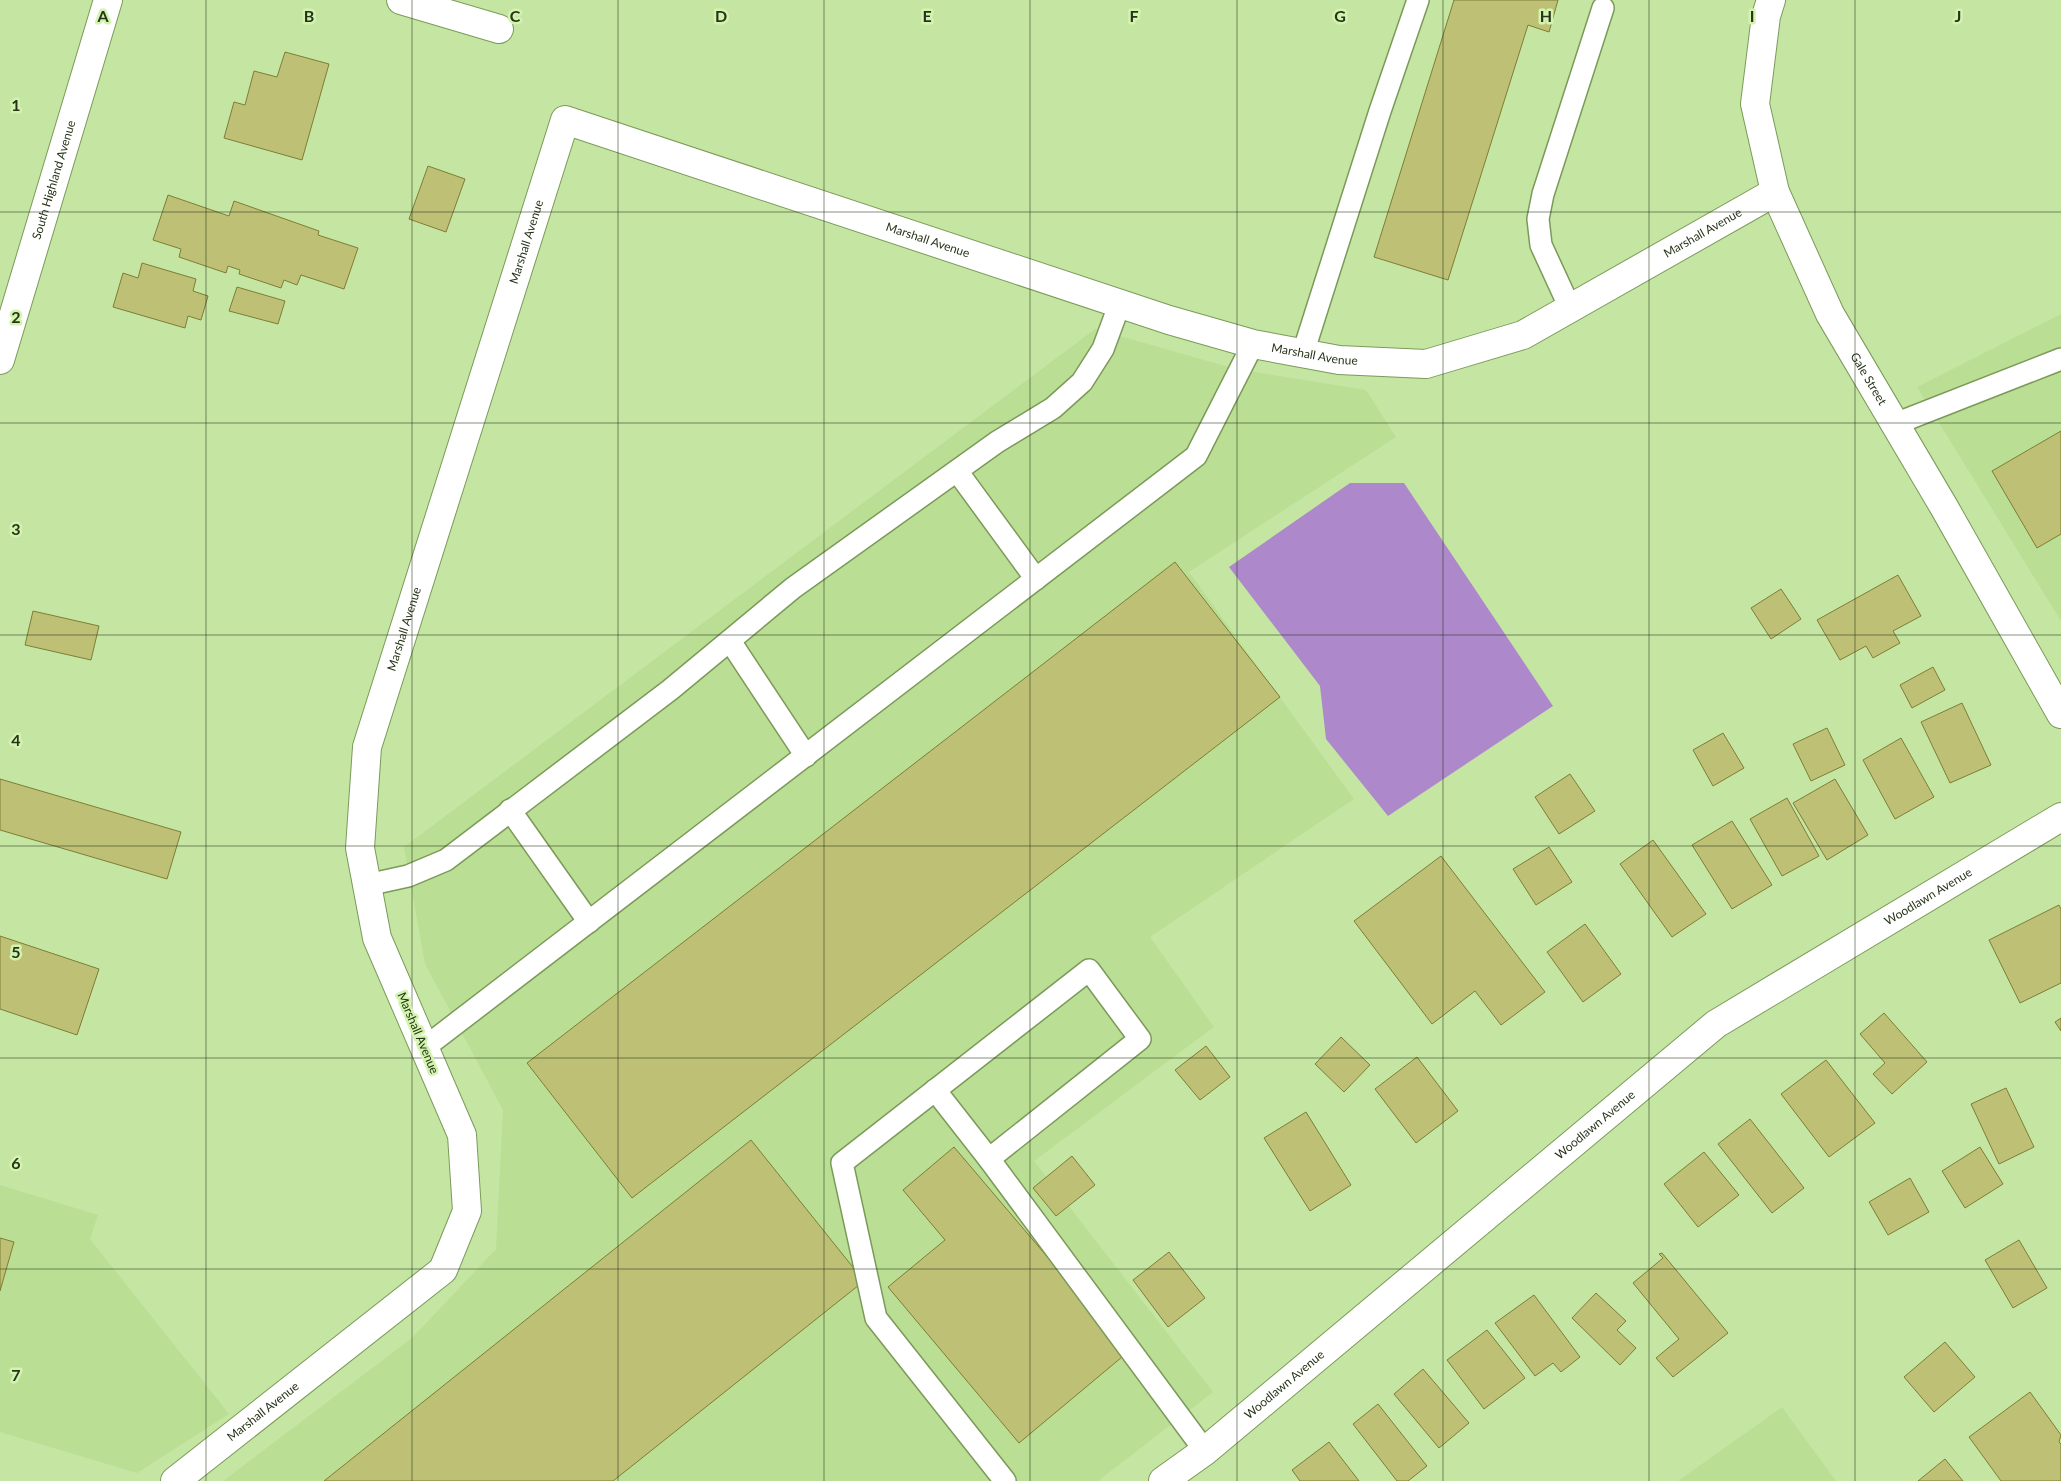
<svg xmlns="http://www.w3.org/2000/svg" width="2061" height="1481" font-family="Lato,sans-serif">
<rect width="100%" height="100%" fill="#c5e6a3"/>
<g fill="#bade93">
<path d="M2061,314V621L1917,387Z"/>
<path d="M1095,329L1236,369L1366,390L1396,437L1189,572L1354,799L1150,937L1214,1027L1034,1161L1213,1392L1098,1481H223L412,1338L496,1249L503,1110L425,964L404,847Z"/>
<path d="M0,1185L98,1215L90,1239L229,1414L137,1473L0,1432Z"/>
<path d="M1782,1407L1836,1481H1678Z"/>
</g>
<path fill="#ad88ca" d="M1350,483H1404L1553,706L1388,816L1326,739L1320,686L1229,567Z"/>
<g fill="#bec075" stroke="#7d7e34">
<path d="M1454,0H1558L1549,32L1528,25L1448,280L1374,257Z"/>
<path d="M285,52L329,64L302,160L224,138L234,102L245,105L254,71L277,77Z"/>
<path d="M428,166L465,179L446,232L409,219Z"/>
<path d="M168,195L229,216L234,201L319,231L318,235L358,248L344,289L301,275L297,285L284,280L281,288L239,274L240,270L228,266L226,273L179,257L181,249L153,240Z"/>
<path d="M142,263L196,279L193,291L208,296L201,320L188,316L185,328L113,307L123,273L138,278Z"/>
<path d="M237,287L285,301L278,324L229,311Z"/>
<path d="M2061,431V534L2037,548L1992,471Z"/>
<path d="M1175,562L1280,697L632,1198L527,1063Z"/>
<path d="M1898,575L1921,616L1893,631L1900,643L1873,658L1866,646L1840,660L1817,620Z"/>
<path d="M1781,589L1801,619L1771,639L1751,608Z"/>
<path d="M33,611L99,626L91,660L25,645Z"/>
<path d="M1933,667L1945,690L1912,708L1900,685Z"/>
<path d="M1962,703L1991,765L1950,783L1921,722Z"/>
<path d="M1827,728L1845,765L1811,781L1793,744Z"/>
<path d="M1723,733L1744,768L1713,786L1693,750Z"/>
<path d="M1901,738L1934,797L1895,819L1863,760Z"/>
<path d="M1570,774L1595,811L1559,834L1535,797Z"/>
<path d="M0,779L181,832L167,879L0,830Z"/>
<path d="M1835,779L1868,835L1827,860L1793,803Z"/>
<path d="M1787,798L1819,856L1782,876L1750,819Z"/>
<path d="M1732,821L1772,885L1732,909L1692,845Z"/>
<path d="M1653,840L1706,914L1672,937L1620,864Z"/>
<path d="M1549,847L1572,882L1536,905L1513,869Z"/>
<path d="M1441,856L1545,992L1501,1025L1475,991L1432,1024L1354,921Z"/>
<path d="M2059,905L2061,909V983L2020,1003L1989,940Z"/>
<path d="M1585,924L1621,974L1583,1002L1547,952Z"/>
<path d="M0,936L99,969L77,1035L0,1009Z"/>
<path d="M1884,1013L1927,1062L1892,1094L1873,1074L1885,1063L1860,1034Z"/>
<path d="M2061,1018V1031L2055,1022Z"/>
<path d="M1341,1037L1370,1065L1344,1092L1315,1064Z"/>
<path d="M1206,1046L1230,1077L1200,1100L1175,1070Z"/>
<path d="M1417,1057L1458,1111L1416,1143L1375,1089Z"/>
<path d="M1826,1060L1875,1123L1829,1157L1781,1094Z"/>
<path d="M2006,1088L2034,1147L1999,1164L1971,1104Z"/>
<path d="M1306,1112L1351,1185L1310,1211L1264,1138Z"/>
<path d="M1750,1119L1804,1188L1772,1213L1718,1144Z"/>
<path d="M751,1140L864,1281L613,1481H324Z"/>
<path d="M954,1147L1128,1352L1019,1443L888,1287L945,1240L903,1190Z"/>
<path d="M1980,1147L2003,1184L1965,1208L1942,1171Z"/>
<path d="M1704,1152L1739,1195L1698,1227L1664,1184Z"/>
<path d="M1072,1156L1095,1185L1056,1216L1033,1188Z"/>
<path d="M1910,1178L1929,1212L1888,1235L1869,1202Z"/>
<path d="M0,1238L14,1242L0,1291Z"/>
<path d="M2019,1240L2047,1288L2013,1308L1985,1260Z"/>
<path d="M1169,1252L1205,1298L1168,1327L1133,1280Z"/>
<path d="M1662,1253L1728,1333L1673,1377L1656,1358L1679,1339L1633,1283L1663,1258L1659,1254Z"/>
<path d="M1596,1293L1626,1321L1617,1330L1636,1348L1620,1365L1572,1318Z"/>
<path d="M1534,1295L1580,1357L1561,1372L1553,1363L1535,1376L1495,1323Z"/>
<path d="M1487,1330L1525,1378L1484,1409L1447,1360Z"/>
<path d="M1945,1342L1975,1377L1934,1412L1904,1377Z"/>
<path d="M1423,1369L1469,1423L1439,1448L1394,1394Z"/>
<path d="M2030,1392L2061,1435L2059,1442L2061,1444V1481H2001L1969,1437Z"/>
<path d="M1378,1404L1427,1466L1408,1481H1397L1353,1424Z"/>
<path d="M1329,1442L1359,1481H1300L1292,1470Z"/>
<path d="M1945,1459L1963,1481H1918Z"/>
</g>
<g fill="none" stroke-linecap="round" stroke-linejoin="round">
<g stroke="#7b9a59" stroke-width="24">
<g id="service">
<path d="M1570,308L1541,245L1538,219L1543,194L1603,8"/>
<path d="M1303,353L1380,111L1418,0"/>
<path d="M1895,424L2061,359"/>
<path d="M957,471L1036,579"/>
<path d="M730,641L806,756"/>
<path d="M510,810L589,922"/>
<path d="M367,885L408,876L446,860L670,690L793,588L997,442L1053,408L1082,382L1103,349L1120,303"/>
<path d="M424,1048L1196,456L1253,344"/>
<path d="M935,1090L989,1159L1205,1451"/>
<path d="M989,1159L1140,1039L1089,970L842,1163L876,1318L1005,1481"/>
</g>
</g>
<g stroke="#7b9a59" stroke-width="30">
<g id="minor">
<path d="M401,0L499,29"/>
<path id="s1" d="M1771,0L1766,16L1755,104L1775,192L1830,314L1944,507L2061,714"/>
<path id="s2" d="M175,1481L443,1270L467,1211L462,1135L377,938L360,848L367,747L565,120L1169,320L1253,344L1339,360L1426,364L1523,335L1775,192"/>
<path id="s3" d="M1163,1481L1205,1451L1716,1024L2061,817"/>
</g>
</g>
<g stroke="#7b9a59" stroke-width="30">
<g id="tertiary">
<path id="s4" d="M0,360L108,0"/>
</g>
</g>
<use href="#service" stroke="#fff" stroke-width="21"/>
<use href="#minor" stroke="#fff" stroke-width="28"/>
<use href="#tertiary" stroke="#fff" stroke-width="28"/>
</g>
<path fill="none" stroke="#273419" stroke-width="1" stroke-opacity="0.55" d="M206,0V1481M412,0V1481M618,0V1481M824,0V1481M1030,0V1481M1237,0V1481M1443,0V1481M1649,0V1481M1855,0V1481M0,212H2061M0,423H2061M0,635H2061M0,846H2061M0,1058H2061M0,1269H2061"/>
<g text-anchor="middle" stroke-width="5" stroke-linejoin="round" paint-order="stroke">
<g font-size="12" fill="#273419" stroke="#d2f4af">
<text dy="4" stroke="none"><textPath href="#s4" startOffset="188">South Highland Avenue</textPath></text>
<text dy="4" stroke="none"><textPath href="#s2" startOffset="2752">Marshall Avenue</textPath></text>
<text dy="4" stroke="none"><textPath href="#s2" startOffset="1928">Marshall Avenue</textPath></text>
<text dy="4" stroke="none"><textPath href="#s2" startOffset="1418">Marshall Avenue</textPath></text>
<text dy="4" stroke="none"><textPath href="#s2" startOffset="2332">Marshall Avenue</textPath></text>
<text dy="4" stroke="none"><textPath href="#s1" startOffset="405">Gale Street</textPath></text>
<text dy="4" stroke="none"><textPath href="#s2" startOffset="1012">Marshall Avenue</textPath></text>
<text dy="4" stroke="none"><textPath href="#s3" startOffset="965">Woodlawn Avenue</textPath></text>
<text transform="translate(418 1033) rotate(67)" y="4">Marshall Avenue</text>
<text dy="4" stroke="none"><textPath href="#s3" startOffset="560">Woodlawn Avenue</textPath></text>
<text dy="4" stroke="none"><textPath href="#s3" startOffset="155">Woodlawn Avenue</textPath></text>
<text dy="4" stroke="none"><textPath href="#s2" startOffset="112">Marshall Avenue</textPath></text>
</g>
</g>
<g font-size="16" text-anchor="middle" font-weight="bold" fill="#273419" stroke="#d2f4af" stroke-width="5" stroke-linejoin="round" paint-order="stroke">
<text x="103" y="22">A</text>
<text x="309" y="22">B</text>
<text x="515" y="22">C</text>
<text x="721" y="22">D</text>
<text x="927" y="22">E</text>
<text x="1134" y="22">F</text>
<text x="1340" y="22">G</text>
<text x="1546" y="22">H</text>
<text x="1752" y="22">I</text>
<text x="1958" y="22">J</text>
<text x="16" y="111">1</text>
<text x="16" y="323">2</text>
<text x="16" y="535">3</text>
<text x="16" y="746">4</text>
<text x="16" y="958">5</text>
<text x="16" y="1169">6</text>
<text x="16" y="1381">7</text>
</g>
</svg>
